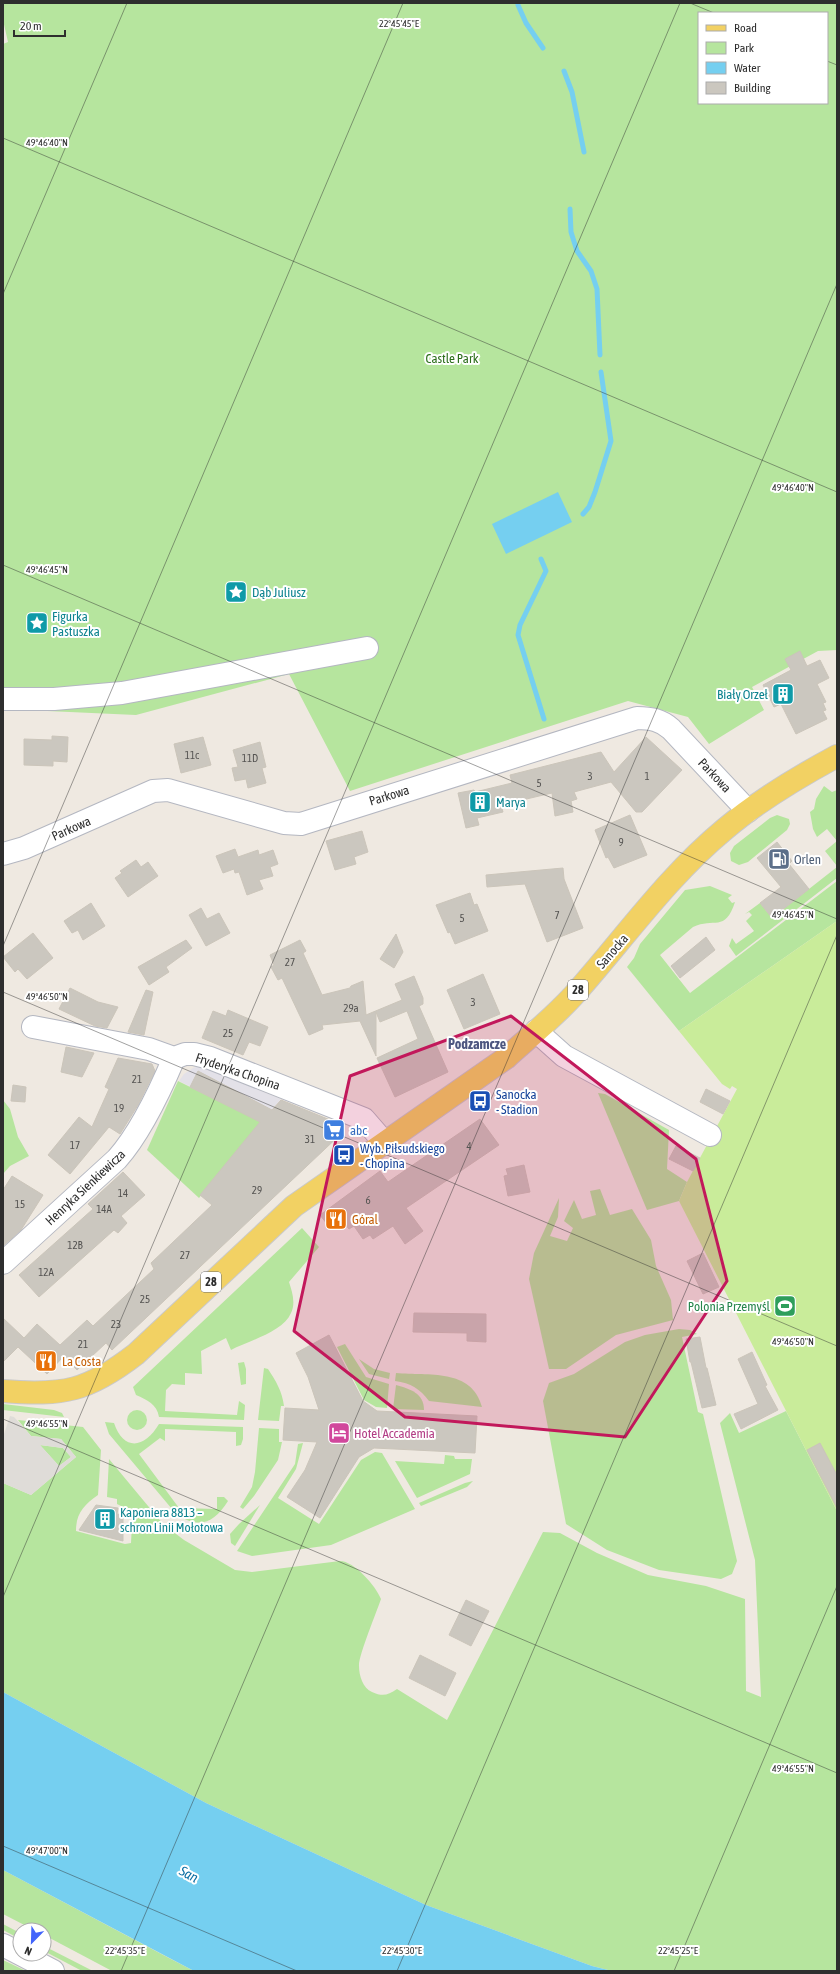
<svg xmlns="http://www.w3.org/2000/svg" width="840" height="1974" font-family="'Asap Condensed',sans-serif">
<rect width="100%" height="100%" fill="#efe9e1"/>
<path fill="#e3e1e8" d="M200,1066L281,1099L261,1122L179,1081L184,1074L193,1068Z"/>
<g fill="#b6e59e" fill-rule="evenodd">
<path d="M3,3H837V650L818,651L752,687L764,710L709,744L688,717L628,701L350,791L289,674L136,715L3,709V44L8,42L3,20ZM699,13H827V103H699Z"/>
<path d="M824,786L832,792L837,790V866L825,851L837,841L827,829L817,837L813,829L810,812L814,809L816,799Z"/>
<path d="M777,815L789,819L790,824L787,830L748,862L739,865L731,861L730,853L734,846L770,818Z"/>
<path d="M837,867V878L736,956L729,946L732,938L736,944L754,931L746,921L752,915L749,912L745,914L760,903L772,918Z"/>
<path d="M837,881V921L679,1031L627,967L634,958L640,944L685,890L710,886L732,895L728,898L732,903L735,902C725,933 714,917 693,927L660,955L690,993Z"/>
<path d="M178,1081L261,1122L199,1198L147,1150Z"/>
<path d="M598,1093L605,1094L669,1130L667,1169L687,1182L679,1201L647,1210Z"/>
<path d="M3,1100L10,1109L18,1137L29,1156L10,1166L3,1174Z"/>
<path d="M600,1189L610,1215L632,1209L651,1240L656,1266L671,1300L673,1320L616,1335L566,1369H549L529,1279L534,1253L559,1198L558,1217L550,1236L567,1241L573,1228L564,1221L574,1200L582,1219L596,1215L590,1191Z"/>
<path d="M302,1228L319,1247L289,1282C292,1291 296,1303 291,1313C283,1332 248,1341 231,1350L226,1338L201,1351L202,1374L185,1373V1385L172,1384L166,1390L165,1411L237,1415L239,1401L245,1405L244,1420L159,1417C157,1404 147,1400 136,1395L133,1387Z"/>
<path d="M679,1329L690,1330L697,1334L682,1337L698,1412L703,1414L737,1561L732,1574L721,1579L659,1570L607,1550L566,1524L543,1401L549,1383L574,1374L625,1342L645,1335Z"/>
<path d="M345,1344L366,1377L389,1384L387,1408L376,1407L364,1400L337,1347Z"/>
<path d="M359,1359L374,1369L390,1373L389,1379L369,1374Z"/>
<path d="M244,1362L246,1369V1384L241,1385L238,1363Z"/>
<path d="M264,1368L268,1369C276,1381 282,1391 284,1406H281L279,1421L258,1420Z"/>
<path d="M396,1373C428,1376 472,1368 482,1407L429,1401C420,1389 411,1383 395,1381Z"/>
<path d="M396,1385C410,1389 424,1393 424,1410L393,1409Z"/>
<path d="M3,1404L54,1410L62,1413L64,1417L3,1410Z"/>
<circle cx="137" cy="1420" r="10"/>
<path d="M786,1411L837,1511V1971H612L592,1966L426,1905L206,1803L3,1692V1483L31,1495L76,1457L61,1439L31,1436L18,1420L83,1427L101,1450L98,1495C84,1505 76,1513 76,1531L125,1544L131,1543L132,1524L130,1515L122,1512L121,1506L117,1504V1499L107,1497L109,1459L163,1524L184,1540L235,1570L252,1572L340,1561C354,1561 376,1586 381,1599C377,1611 358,1657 359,1666C359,1676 363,1688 372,1692C383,1697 388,1695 397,1689L447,1720L543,1532L560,1533L597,1553L648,1575L706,1586L745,1599L746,1691L761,1697L755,1560L720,1423L730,1413L739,1433Z"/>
<path d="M105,1422L114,1423C124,1452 145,1448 159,1424L243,1427V1439L241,1445L236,1446V1432L165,1429V1441L160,1438L139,1454L179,1508L217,1509V1497H224L228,1501C214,1523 200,1529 177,1515L109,1434Z"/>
<path d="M259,1428L279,1429V1442H282L278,1460L254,1496L243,1509L240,1507L252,1487L255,1472Z"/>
<path d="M303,1443L296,1469L278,1498L319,1524L361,1460L375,1452L382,1453L415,1509L331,1545L252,1556L237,1551L295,1464L298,1444Z"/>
<path d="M40,1445L63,1448L71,1457L59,1466Z"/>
<path d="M445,1455L454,1456L455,1459H472L470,1474L417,1498L395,1461L444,1464Z"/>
<path d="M473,1481L467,1487L421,1506L419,1503L465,1483Z"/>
<path d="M260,1505L235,1546L231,1543L230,1534L239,1524Z"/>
<path d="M3,1870L167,1957L194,1971H112L44,1935V1930H34L3,1914Z"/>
<path d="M3,1924L20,1933V1939L3,1930Z"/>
<path d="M44,1946L93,1971H82L44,1951Z"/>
<path d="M3,1960L26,1971H3Z"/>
</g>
<path fill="#c9ec9a" d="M837,921V1511L679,1201L687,1182L737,1089L732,1086L730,1089L722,1084L679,1031Z"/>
<path fill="#dfdcd8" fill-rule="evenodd" d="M10,1416L14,1417L31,1436L61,1439L76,1457L31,1495L3,1483V1437ZM40,1445L63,1448L71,1457L59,1466Z"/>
<g fill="#75cff0">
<path d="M558,492L572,522L506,554L492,524Z"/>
<path d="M3,1692L206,1803L426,1905L592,1966L612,1971H194L3,1870Z"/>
</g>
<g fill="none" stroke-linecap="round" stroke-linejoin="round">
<g stroke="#75cff0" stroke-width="5">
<path d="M518,5L526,23L543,48"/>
<path d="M564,71L572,92L584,152"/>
<path d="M570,209L571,232L577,251L591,271L597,289L600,355"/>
<path d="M583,514L589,507L595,492L611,441L601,372"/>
<path d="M541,559L546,571L520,625L518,635L544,719"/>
</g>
</g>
<g fill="#cbc7bf" stroke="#cbc5ba">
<path d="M800,651L807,666L820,660L829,678L817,684L826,702L823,703L826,710L823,711L827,719L796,734L781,704L774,707L763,685L791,670L785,659Z"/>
<path d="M52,736L68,737L67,762L53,761V766L24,765V739L52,740Z"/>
<path d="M203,737L211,765L181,773L174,744Z"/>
<path d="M646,737L682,770L642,812H636L611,782L574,792L577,799L571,801L573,812L555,816L552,793L501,805L503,812L477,818L479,825L466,828L458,793L474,790L475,792L512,783L510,775L601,752L614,772Z"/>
<path d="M260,742L266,767L262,768L266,783L248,788L246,779L235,781L232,768L238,767L233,750Z"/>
<path d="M630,815L647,855L614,868L608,857L606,858L595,830Z"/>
<path d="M362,831L368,852L354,857L356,864L335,870L326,841Z"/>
<path d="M777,842L792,861L789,864L809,889L772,918L760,903L781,887L757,858Z"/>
<path d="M235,849L238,857L258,850L259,855L273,850L278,864L270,867L273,876L259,880L263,889L247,895L239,872L235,873L234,869L223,873L216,856Z"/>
<path d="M136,860L141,867L148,862L158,876L128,897L115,878L122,873L120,871Z"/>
<path d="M563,868L564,879L583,928L547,942L525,884L487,887L486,875Z"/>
<path d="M470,893L474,905L477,904L488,931L455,944L450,932L448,933L436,905Z"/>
<path d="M91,903L105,926L83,940L78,930L72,933L64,921Z"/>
<path d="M201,908L207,919L219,913L230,933L206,946L189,915Z"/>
<path d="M33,933L53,958L27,979L18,969L15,972L3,957Z"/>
<path d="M396,934L403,952L394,968L380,959Z"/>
<path d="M706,937L715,950L680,978L671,966Z"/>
<path d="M186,940L192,948L166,967L169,972L149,985L138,967Z"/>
<path d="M300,940L306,951L303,953L322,995L350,988L351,986L363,981L366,1015L402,1000L395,984L414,976L423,998V1004L419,1006L448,1072L395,1097L377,1058L418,1039L407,1011L380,1022L376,1012V1056L360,1021L322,1025L323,1029L309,1035L282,978L278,980L271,967L274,965L270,955Z"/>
<path d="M483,974L500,1014L464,1029L447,990Z"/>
<path d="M70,988L98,1002L118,1007L107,1028L95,1026L59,1009Z"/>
<path d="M146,990L153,992L144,1035L128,1032Z"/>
<path d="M228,1010L268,1027L260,1046L249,1042L243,1055L202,1038L213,1011L226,1016Z"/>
<path d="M66,1047L94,1053L82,1077L61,1072Z"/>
<path d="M118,1058L152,1064L155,1071L138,1105L120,1134L109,1127L70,1174L48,1155L79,1117L92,1127L109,1089L105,1087Z"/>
<path d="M198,1071L272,1110L281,1100L340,1124L343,1132L112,1350L106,1343L77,1370L64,1356L47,1374L18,1347L3,1362V1318L24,1338L37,1324L60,1345L87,1320L93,1326L154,1269L151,1263L212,1205L200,1195L260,1122L190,1087Z"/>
<path d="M13,1085L26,1087L25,1102L11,1101Z"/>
<path d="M706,1089L730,1101L723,1114L700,1102Z"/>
<path d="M480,1119L499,1145L406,1208L423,1231L405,1244L393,1226L373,1239L370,1235L363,1239L354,1226L349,1229L342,1220L331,1229L320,1215L380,1171L388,1182Z"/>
<path d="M676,1146L700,1158L693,1171L669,1159Z"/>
<path d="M524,1165L530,1192L508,1196L504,1176L508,1175L506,1169Z"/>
<path d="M123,1172L145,1195L121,1216L127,1223L118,1233L114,1230L39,1297L19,1275L93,1209L88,1204Z"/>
<path d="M12,1176L43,1195L21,1230L3,1246V1190Z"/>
<path d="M703,1253L719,1287L703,1294L687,1261Z"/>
<path d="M414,1313L486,1314V1342L467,1341V1333L413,1332Z"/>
<path d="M329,1335L363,1401L377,1411L477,1416L475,1453L374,1448L359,1457L320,1518L287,1497L305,1470L317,1442L283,1440L285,1408L319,1410L308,1377L296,1353Z"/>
<path d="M700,1337L706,1368H707L716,1405L702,1408L691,1362H690L686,1339Z"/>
<path d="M752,1352L767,1385L765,1386L778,1410L741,1429L734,1414L758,1404L738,1359Z"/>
<path d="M820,1443L837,1475V1508L807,1450Z"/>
<path d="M96,1505L118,1508L117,1514L123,1515V1541L79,1530Z"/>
<path d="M466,1600L489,1611L471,1646L449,1635Z"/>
<path d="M420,1655L456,1673L445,1696L409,1678Z"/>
</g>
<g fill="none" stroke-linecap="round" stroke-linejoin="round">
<g stroke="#b4b7c1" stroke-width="24">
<g id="minor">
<path d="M3,699H54L122,693L367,648"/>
<path d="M3,854L24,848L153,791L168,790L284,823L301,824L637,718C651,718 661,720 671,729L748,811"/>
<path d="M33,1027L149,1049L174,1058L185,1054H194L210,1058L364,1119L384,1142"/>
<path d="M536,1031L564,1056L710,1135"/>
<path d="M3,1263L117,1159C141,1132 160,1091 174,1058"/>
<path d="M3,1945L53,1971"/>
</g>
</g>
<g stroke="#c9c9c9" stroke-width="24">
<path id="major" d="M3,1391C64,1396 88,1391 136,1354L294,1206L506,1058C528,1038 552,1019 573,996C623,940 667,877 725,829C759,800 798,777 837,756"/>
</g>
<use href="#minor" stroke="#fff" stroke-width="22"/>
<use href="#major" stroke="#f2d163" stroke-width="22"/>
</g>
<path fill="#c2185b" fill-opacity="0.2" stroke="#c2185b" stroke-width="3" stroke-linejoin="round" d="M511,1016L696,1159L727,1281L625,1437L405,1417L294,1331L350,1076Z"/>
<path fill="none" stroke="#2e2e2e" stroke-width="1" stroke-opacity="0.45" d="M690,3L714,13M827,61L837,65M3,138L837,492M3,294L127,3M3,565L837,919M3,946L403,3M3,992L837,1346M3,1419L837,1773M3,1597L680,3M3,1846L297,1971M121,1971L837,284M397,1971L837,935M674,1971L837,1586"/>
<defs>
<g id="sight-square" transform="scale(1.15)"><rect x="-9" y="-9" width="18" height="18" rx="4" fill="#0f9aa8" stroke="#fff"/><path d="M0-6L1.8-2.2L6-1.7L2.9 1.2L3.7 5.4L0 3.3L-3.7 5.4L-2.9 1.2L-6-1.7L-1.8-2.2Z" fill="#fff"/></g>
<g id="building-square" transform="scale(1.15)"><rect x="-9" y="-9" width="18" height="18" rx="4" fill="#0f9aa8" stroke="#fff"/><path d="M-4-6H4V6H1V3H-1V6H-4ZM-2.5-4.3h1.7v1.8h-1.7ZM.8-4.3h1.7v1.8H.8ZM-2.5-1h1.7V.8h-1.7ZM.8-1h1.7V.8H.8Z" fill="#fff"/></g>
<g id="fuel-square" transform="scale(1.15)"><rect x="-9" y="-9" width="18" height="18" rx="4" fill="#5c6f8a" stroke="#fff"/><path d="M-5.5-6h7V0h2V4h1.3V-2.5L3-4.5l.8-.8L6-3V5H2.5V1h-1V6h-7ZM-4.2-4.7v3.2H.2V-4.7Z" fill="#fff"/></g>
<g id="bus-square" transform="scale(1.15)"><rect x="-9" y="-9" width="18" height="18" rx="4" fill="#1a4fb4" stroke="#fff"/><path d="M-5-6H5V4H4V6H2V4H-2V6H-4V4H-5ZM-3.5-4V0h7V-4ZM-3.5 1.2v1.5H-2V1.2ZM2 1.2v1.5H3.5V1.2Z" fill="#fff"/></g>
<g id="supermarket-square" transform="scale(1.15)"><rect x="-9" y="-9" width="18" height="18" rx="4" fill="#3f7fe0" stroke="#fff"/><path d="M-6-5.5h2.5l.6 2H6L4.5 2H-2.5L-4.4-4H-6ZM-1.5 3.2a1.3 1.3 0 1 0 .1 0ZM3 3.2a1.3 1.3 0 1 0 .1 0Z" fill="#fff"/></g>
<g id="restaurant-square" transform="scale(1.15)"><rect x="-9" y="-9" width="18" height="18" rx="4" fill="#e8710a" stroke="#fff"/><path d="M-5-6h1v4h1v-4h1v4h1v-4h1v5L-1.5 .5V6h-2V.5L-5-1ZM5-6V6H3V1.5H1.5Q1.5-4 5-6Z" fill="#fff"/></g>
<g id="stadium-square" transform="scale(1.15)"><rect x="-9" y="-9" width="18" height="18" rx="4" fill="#2e9e5b" stroke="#fff"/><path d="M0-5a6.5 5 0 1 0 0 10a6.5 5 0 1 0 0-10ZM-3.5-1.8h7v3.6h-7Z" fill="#fff"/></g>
<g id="hotel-square" transform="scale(1.15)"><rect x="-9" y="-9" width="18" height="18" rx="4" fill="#d1479c" stroke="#fff"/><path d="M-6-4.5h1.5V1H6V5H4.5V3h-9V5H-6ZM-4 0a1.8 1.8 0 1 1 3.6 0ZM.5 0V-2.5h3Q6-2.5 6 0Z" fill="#fff"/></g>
</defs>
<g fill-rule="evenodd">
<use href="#sight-square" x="236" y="592"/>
<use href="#sight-square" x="37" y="623"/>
<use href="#building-square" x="783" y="694"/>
<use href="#building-square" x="480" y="802"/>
<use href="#fuel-square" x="779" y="859"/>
<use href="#bus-square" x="480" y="1101"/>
<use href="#supermarket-square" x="334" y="1130"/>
<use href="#bus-square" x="344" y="1155"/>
<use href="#restaurant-square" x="336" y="1219"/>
<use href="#stadium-square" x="785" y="1306"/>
<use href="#restaurant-square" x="46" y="1361"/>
<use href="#hotel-square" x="339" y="1433"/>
<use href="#building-square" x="105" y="1519"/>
</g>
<g text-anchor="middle" stroke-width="4" stroke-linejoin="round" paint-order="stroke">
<g font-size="11" fill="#555452">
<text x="192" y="759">11c</text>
<text x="250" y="762">11D</text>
<text x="590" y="780">3</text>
<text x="647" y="780">1</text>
<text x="539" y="787">5</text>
<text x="621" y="846">9</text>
<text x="557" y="919">7</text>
<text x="462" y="922">5</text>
<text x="290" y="966">27</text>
<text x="473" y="1006">3</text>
<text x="351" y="1012">29a</text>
<text x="228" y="1037">25</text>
<text x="137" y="1083">21</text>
<text x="119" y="1112">19</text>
<text x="310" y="1143">31</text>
<text x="75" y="1149">17</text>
<text x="469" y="1150">4</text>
<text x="257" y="1194">29</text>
<text x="123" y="1197">14</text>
<text x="368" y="1204">6</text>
<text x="20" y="1208">15</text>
<text x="104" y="1213">14A</text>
<text x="75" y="1249">12B</text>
<text x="185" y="1259">27</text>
<text x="46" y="1276">12A</text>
<text x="145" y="1303">25</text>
<text x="116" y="1328">23</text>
<text x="83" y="1348">21</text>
</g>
<g fill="#fff" stroke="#6d6d6d" stroke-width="1">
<rect x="568" y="980" width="20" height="20" rx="3"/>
<rect x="201" y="1272" width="20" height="20" rx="3"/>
</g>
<g font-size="12" font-weight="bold" fill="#2e2e2e">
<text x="578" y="994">28</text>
<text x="211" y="1286">28</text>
</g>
<g font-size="13" fill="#2c6e1b" stroke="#fff">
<text x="452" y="363">Castle Park</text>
</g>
<g font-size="13" fill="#0d838f" stroke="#fff" text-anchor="start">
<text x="252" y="597">Dąb Juliusz</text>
<text x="52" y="621">Figurka<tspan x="52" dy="15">Pastuszka</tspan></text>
<text x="768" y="699" text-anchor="end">Biały Orzeł</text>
<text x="496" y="807">Marya</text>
<text x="120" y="1517">Kaponiera 8813 –<tspan x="120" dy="15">schron Linii Mołotowa</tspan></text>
</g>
<g font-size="13" fill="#2e2e2e" stroke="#fff">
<text transform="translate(715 775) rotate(47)" y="5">Parkowa</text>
<text transform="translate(389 795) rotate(-17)" y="5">Parkowa</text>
<text transform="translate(71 828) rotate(-24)" y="5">Parkowa</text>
<text transform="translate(612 951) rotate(-49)" y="5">Sanocka</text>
<text transform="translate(238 1071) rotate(19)" y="5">Fryderyka Chopina</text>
<text transform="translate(85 1187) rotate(-43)" y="5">Henryka Sienkiewicza</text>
</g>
<g font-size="13" fill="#4e5e75" stroke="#fff" text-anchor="start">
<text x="794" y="864">Orlen</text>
</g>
<g font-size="13" fill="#164399" stroke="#fff" text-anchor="start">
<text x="496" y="1099">Sanocka<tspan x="496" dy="15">- Stadion</tspan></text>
<text x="360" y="1153">Wyb. Piłsudskiego<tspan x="360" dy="15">- Chopina</tspan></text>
</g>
<g font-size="13" fill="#366cbe" stroke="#fff" text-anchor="start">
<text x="350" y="1135">abc</text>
</g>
<g font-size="13" fill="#c56008" stroke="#fff" text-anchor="start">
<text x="352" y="1224">Góral</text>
<text x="62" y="1366">La Costa</text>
</g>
<g font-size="13" fill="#27864d" stroke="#fff" text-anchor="end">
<text x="770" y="1311">Polonia Przemyśl</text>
</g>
<g font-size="13" fill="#b23c85" stroke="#fff" text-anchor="start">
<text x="354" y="1438">Hotel Accademia</text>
</g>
<g font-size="14" font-weight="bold" fill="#4d5680" stroke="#fff">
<text x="477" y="1049">Podzamcze</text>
</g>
<g font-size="14" font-style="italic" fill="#0d6fa3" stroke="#fff">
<text transform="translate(189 1874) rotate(28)" y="5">San</text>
</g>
</g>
<g font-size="10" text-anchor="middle" fill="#2e2e2e" stroke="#fff" stroke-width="4" stroke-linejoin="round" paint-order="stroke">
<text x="399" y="27">22°45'45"E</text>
<text x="47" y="146">49°46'40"N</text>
<text x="793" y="491">49°46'40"N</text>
<text x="47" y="573">49°46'45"N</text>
<text x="793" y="918">49°46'45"N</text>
<text x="47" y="1000">49°46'50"N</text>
<text x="793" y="1345">49°46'50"N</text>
<text x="47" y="1427">49°46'55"N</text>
<text x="793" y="1772">49°46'55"N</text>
<text x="47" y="1854">49°47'00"N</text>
<text x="125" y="1954">22°45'35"E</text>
<text x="402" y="1954">22°45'30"E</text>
<text x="678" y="1954">22°45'25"E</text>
</g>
<rect width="840" height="1974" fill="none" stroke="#2e2e2e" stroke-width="8"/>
<rect x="698" y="12" width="130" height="92" fill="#ffffff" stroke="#ababab"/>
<rect x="706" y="25" width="20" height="6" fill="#f2d163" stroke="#ababab"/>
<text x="734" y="32" font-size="12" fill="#2e2e2e">Road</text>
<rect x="706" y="42" width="20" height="12" fill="#b6e59e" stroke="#ababab"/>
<text x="734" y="52" font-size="12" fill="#2e2e2e">Park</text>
<rect x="706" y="62" width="20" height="12" fill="#75cff0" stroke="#ababab"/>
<text x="734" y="72" font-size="12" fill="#2e2e2e">Water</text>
<rect x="706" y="82" width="20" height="12" fill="#cbc7bf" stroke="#ababab"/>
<text x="734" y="92" font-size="12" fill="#2e2e2e">Building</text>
<g transform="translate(32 1942) rotate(203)"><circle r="19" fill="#ffffff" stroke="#ababab"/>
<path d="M0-3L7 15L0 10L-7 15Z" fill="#4264fb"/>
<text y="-6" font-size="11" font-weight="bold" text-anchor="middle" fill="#2e2e2e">N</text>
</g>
<path d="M14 30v6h51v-6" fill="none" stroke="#2e2e2e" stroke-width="2"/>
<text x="20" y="30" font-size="12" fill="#2e2e2e" stroke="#ffffff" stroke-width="3" paint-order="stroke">20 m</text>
</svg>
